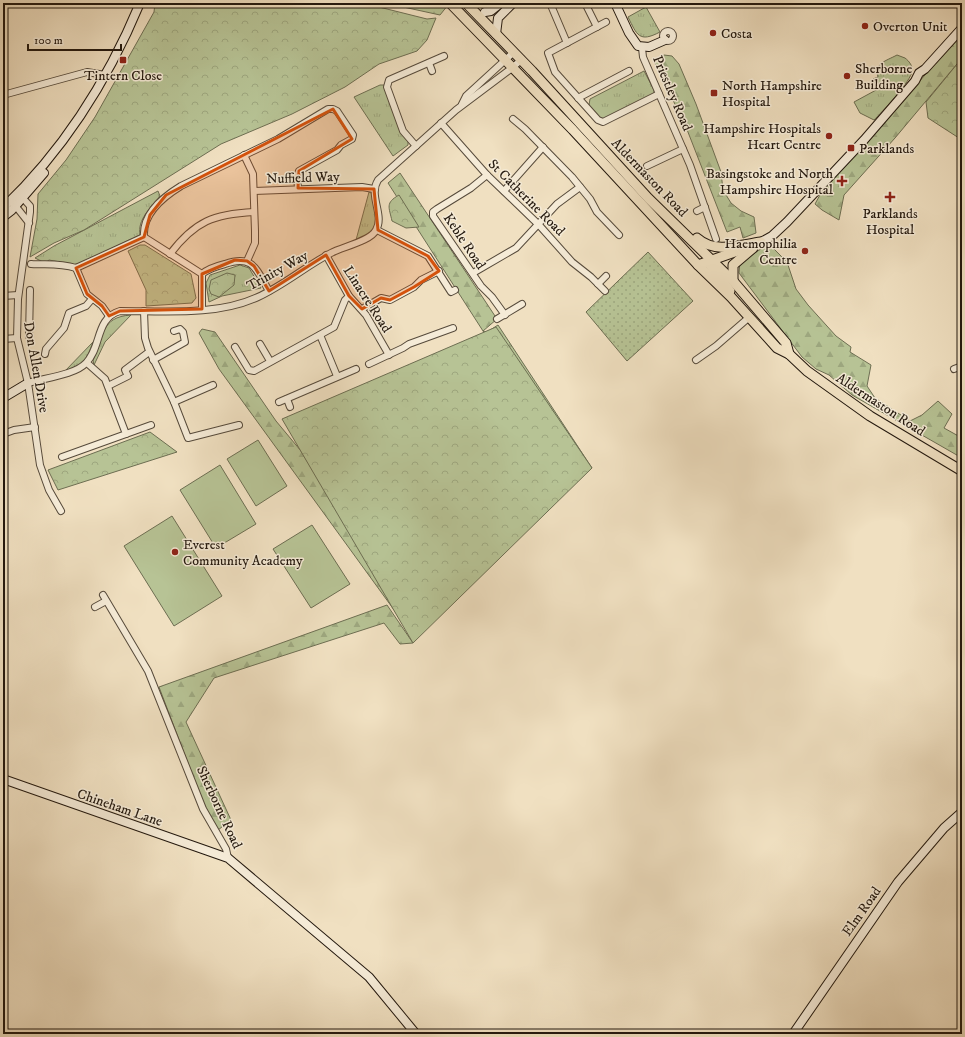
<svg xmlns="http://www.w3.org/2000/svg" width="965" height="1037" font-family="'IM FELL DW Pica',serif">
<defs>
<pattern id="grass-tufts" width="24" height="20" patternUnits="userSpaceOnUse"><rect width="24" height="20" fill="#b7c395"/><path d="M3 7l-1-3M5 7V3M7 7l1-3M15 17l-1-3M17 17v-4M19 17l1-3" fill="none" stroke="#9da77f"/></pattern>
<pattern id="forest-firs" width="22" height="20" patternUnits="userSpaceOnUse"><rect width="22" height="20" fill="#b7c395"/><path d="M5 1l3.5 6h-7zM16 11l3.5 6h-7z" fill="#9da77f"/></pattern>
<pattern id="park-crowns" width="20" height="18" patternUnits="userSpaceOnUse"><rect width="20" height="18" fill="#b7c395"/><path d="M2 6a3 3 0 1 1 6 0M12 15a3 3 0 1 1 6 0" fill="none" stroke="#9da77f"/></pattern>
<pattern id="garden-dots" width="8" height="8" patternUnits="userSpaceOnUse"><rect width="8" height="8" fill="#b7c395"/><path d="M2 2h.1M6 6h.1" fill="none" stroke="#9da77f" stroke-width="1.8" stroke-linecap="round"/></pattern>
</defs>
<rect width="100%" height="100%" fill="#f0e0c1"/>
<filter id="stains"><feTurbulence type="fractalNoise" baseFrequency=".005" numOctaves="4"/><feColorMatrix values="0 0 0 0 .2 0 0 0 0 .09 0 0 0 0 .02 0 0 0 .5 -.17"/></filter>
<radialGradient id="worn" r=".72"><stop offset=".6" stop-color="#630" stop-opacity="0"/><stop offset="1" stop-color="#630" stop-opacity=".3"/></radialGradient>
<g fill="url(#grass-tufts)" stroke="#6d6e52">
<path d="M646,7L660,32C639,43 637,35 628,17Z"/>
<path d="M897,55L905,58C909,61 913,66 912,71C912,80 882,112 874,120L860,113L854,102L878,89L873,79L878,77C874,63 886,61 897,55Z"/>
<path d="M644,71L654,90V94L605,119H601L589,105L590,99Z"/>
<path d="M380,85H386L408,139V145L393,156L354,97Z"/>
<path d="M158,191L160,196C151,207 137,220 140,235L76,265L49,260L45,263L35,258L54,246Z"/>
<path d="M369,192L373,194L377,226L371,233L356,240Z"/>
<path d="M240,265L249,268L261,288L222,296L209,302L206,283L210,275Z"/>
<path d="M131,315L105,342L94,365L93,360C104,337 100,317 131,315Z"/>
<path d="M93,342C86,361 84,364 65,371Z"/>
</g>
<g fill="url(#forest-firs)" stroke="#6d6e52">
<path d="M385,3H445L448,5L440,15Z"/>
<path d="M962,33V58L895,138L844,195L839,220L822,210L815,204L821,193Z"/>
<path d="M664,55L672,56L679,64L696,104L721,172L723,190L731,203L741,211L754,217L756,233L743,238L740,227L727,232L686,127L654,61Z"/>
<path d="M400,173L497,319L483,331L487,332L498,325L592,468L579,475L483,331L388,183Z"/>
<path d="M769,244L787,262L796,289L808,305L836,336L851,347L850,352L871,365L867,386L875,398L910,421L922,415L938,401L952,414L944,428L962,438V458L852,395L829,375L816,369L802,357L739,273L740,262Z"/>
<path d="M202,329L215,332L276,421L301,451L413,636L219,369L199,333Z"/>
<path d="M387,605L413,643L400,644L384,623L214,678L186,722L231,820L218,830L203,803L159,687Z"/>
</g>
<g fill="url(#park-crowns)" stroke="#6d6e52">
<path d="M155,3H363L427,19L436,18L427,40L417,51L379,64L345,87L292,114L221,144L84,230L54,243L30,257L37,219L38,194L66,160L95,117L154,12Z"/>
<path d="M962,58V140L928,118L926,102Z"/>
<path d="M399,195L419,227L406,228L392,221C389,207 385,203 399,195Z"/>
<path d="M140,245H145L191,274L196,298L192,303L146,306V290L128,251Z"/>
<path d="M227,273L235,275L234,285L219,297L211,294L209,289L211,280Z"/>
<path d="M496,327L592,468L413,643L282,419Z"/>
<path d="M150,432L177,452L58,490L48,470Z"/>
</g>
<path fill="url(#garden-dots)" stroke="#6d6e52" d="M648,252L693,301L627,361L586,312Z"/>
<g fill="#b7c395" stroke="#6d6e52">
<path d="M258,440L287,486L256,506L227,459Z"/>
<path d="M220,465L256,524L216,548L180,490Z"/>
<path d="M172,516L222,596L174,626L124,546Z"/>
<path d="M312,525L350,584L311,608L273,549Z"/>
</g>
<g fill="none" stroke-linecap="round" stroke-linejoin="round">
<g stroke="#564a3b" stroke-width="8">
<g id="street">
<path d="M550,3L567,43"/>
<path d="M585,3L597,27"/>
<path d="M606,22L548,53L555,72L598,120L603,122L659,94"/>
<circle cx="668" cy="36" r="5"/>
<path d="M642,48L643,57L690,165L716,239"/>
<path d="M429,63L432,71"/>
<path d="M3,95L87,72L105,75"/>
<path d="M578,98L629,71"/>
<path d="M462,104L466,96L514,52"/>
<path d="M513,119L525,129L572,177L590,199L597,212L619,235"/>
<path d="M441,123L487,175L539,225L572,262L591,277L605,291"/>
<path d="M416,146L403,131L387,87L389,80L444,56"/>
<path d="M244,155L253,174L255,231V243L247,261"/>
<path d="M647,166L683,149"/>
<path d="M487,175L471,188L437,209L433,212V216L481,286L492,297L505,315"/>
<path d="M254,191L362,187L374,189"/>
<path d="M504,191L543,147"/>
<path d="M20,195L30,206V212L18,299L17,338L28,383L40,465L49,490L61,511"/>
<path d="M14,204L29,223"/>
<path d="M697,211L705,207"/>
<path d="M377,230L428,256L451,292L455,290"/>
<path d="M144,237C142,214 163,197 181,186L278,139L328,109H333L337,111L353,135L352,139L341,145L337,150L299,171L297,177L298,188"/>
<path d="M144,237L202,274"/>
<path d="M170,254C195,221 214,214 254,212"/>
<path d="M326,255L349,296L366,315L389,355"/>
<path d="M31,264C48,265 59,263 76,268L144,237"/>
<path d="M76,268L87,294L102,306L109,316"/>
<path d="M473,273L516,248L557,204L580,187"/>
<path d="M598,284L606,276"/>
<path d="M3,296L18,295"/>
<path d="M202,309V274C208,269 217,266 225,264C253,254 256,269 269,291"/>
<path d="M362,309L381,298L390,300L414,287L421,280L439,271"/>
<path d="M144,311L145,338L148,348L174,402L188,438L239,425"/>
<path d="M497,319L522,304"/>
<path d="M320,335L337,376"/>
<path d="M29,336L30,290"/>
<path d="M3,339L17,338"/>
<path d="M260,344L270,361"/>
<path d="M235,347L249,370L254,371L334,327L345,300L349,296"/>
<path d="M45,354L46,349L64,328L69,313L86,306L92,299"/>
<path d="M153,360L185,342L183,332L180,329L174,331"/>
<path d="M696,360L716,346L746,320"/>
<path d="M369,364L403,348L409,344L453,328"/>
<path d="M954,369L962,366"/>
<path d="M28,383C44,378 75,375 86,363C102,347 95,318 120,311C165,311 217,316 258,297C284,285 306,266 331,253C342,247 371,241 376,230C385,215 368,196 378,180L456,110L512,68L521,60"/>
<path d="M108,386L128,376L125,370L149,352"/>
<path d="M287,399L290,407"/>
<path d="M174,402L213,385"/>
<path d="M279,402L356,369"/>
<path d="M3,434L14,430L35,427"/>
<path d="M126,434L151,425"/>
<path d="M62,457L126,434L105,379L87,363"/>
<path d="M103,595L148,671L203,809L226,849L228,858"/>
<path d="M95,607L106,601"/>
</g>
</g>
<g stroke="#23180e" stroke-width="10">
<g id="secondary">
<path d="M615,3L629,33L638,46L649,47L665,40"/>
<path d="M485,12L491,11L501,3"/>
<path d="M496,34L498,18L513,3"/>
<path d="M3,208C64,150 108,80 140,3"/>
<path d="M3,217L12,210L44,173"/>
<path d="M761,242L772,236L787,222L864,140L915,81L919,73L925,69L962,28"/>
<path d="M3,398L28,383"/>
<path d="M3,779L228,858L369,977L416,1034"/>
<path d="M793,1034L898,882L944,828L962,812"/>
</g>
</g>
<g stroke="#23180e" stroke-width="11">
<g id="primary">
<path d="M450,3L573,130L698,265L731,297L777,348L789,354L807,371L870,416L962,471"/>
<path d="M466,3L532,71L648,198L733,281L786,343L789,354"/>
<path d="M697,238C715,254 739,245 761,242"/>
<path d="M710,263V265L730,291"/>
<path d="M698,265L746,248"/>
<path d="M733,281V265L753,248"/>
</g>
</g>
<use href="#street" stroke="#f5ebd7" stroke-width="6"/>
<use href="#secondary" stroke="#f5ebd7" stroke-width="8"/>
<use href="#primary" stroke="#f0e0c1" stroke-width="9"/>
</g>
<path fill="#d4520c" fill-opacity="0.2" stroke="#d4520c" stroke-width="3" stroke-linejoin="round" d="M333,109L352,139L299,171L298,188L374,189L378,230L428,256L439,271L414,287L390,300L381,298L362,309L349,296L326,255L269,291L254,266L247,261L235,260L202,274V309L120,311L109,316L102,306L87,294L76,268L144,237L150,215L166,195Z"/>
<g fill="#8f2418" stroke="#f5ebd7" stroke-width="1.5">
<circle cx="865" cy="26" r="4"/>
<circle cx="713" cy="33" r="4"/>
<rect x="119" y="56" width="8" height="8" rx="2"/>
<circle cx="847" cy="76" r="4"/>
<rect x="710" y="89" width="8" height="8" rx="2"/>
<circle cx="829" cy="136" r="4"/>
<rect x="847" y="144" width="8" height="8" rx="2"/>
<path d="M840 175h4v4h4v4h-4v4h-4v-4h-4v-4h4z"/>
<path d="M888 191h4v4h4v4h-4v4h-4v-4h-4v-4h4z"/>
<circle cx="805" cy="251" r="4"/>
<circle cx="175" cy="552" r="4"/>
</g>
<g text-anchor="middle" stroke-width="3" stroke-linejoin="round" paint-order="stroke">
<g font-size="14" fill="#23180e" stroke="#f5ebd7" text-anchor="start">
<text x="873" y="31">Overton Unit</text>
<text x="721" y="38">Costa</text>
<text x="855" y="73">Sherborne<tspan x="855" dy="16">Building</tspan></text>
<text x="123" y="80" text-anchor="middle">Tintern Close</text>
<text x="722" y="90">North Hampshire<tspan x="722" dy="16">Hospital</tspan></text>
<text x="821" y="133" text-anchor="end">Hampshire Hospitals<tspan x="821" dy="16">Heart Centre</tspan></text>
<text x="859" y="153">Parklands</text>
<text x="833" y="178" text-anchor="end">Basingstoke and North<tspan x="833" dy="16">Hampshire Hospital</tspan></text>
<text x="890" y="218" text-anchor="middle">Parklands<tspan x="890" dy="16">Hospital</tspan></text>
<text x="797" y="248" text-anchor="end">Haemophilia<tspan x="797" dy="16">Centre</tspan></text>
<text x="183" y="549">Everest<tspan x="183" dy="16">Community Academy</tspan></text>
</g>
<g font-size="14" fill="#23180e" stroke="#f5ebd7">
<text transform="translate(673 93) rotate(67)" y="5">Priestley Road</text>
<text transform="translate(303 177) rotate(-2)" y="5">Nuffield Way</text>
<text transform="translate(650 177) rotate(46)" y="5">Aldermaston Road</text>
<text transform="translate(527 197) rotate(45)" y="5">St Catherine Road</text>
<text transform="translate(465 241) rotate(56)" y="5">Keble Road</text>
<text transform="translate(277 270) rotate(-29)" y="5">Trinity Way</text>
<text transform="translate(368 299) rotate(57)" y="5">Linacre Road</text>
<text transform="translate(37 367) rotate(80)" y="5">Don Allen Drive</text>
<text transform="translate(881 404) rotate(33)" y="5">Aldermaston Road</text>
<text transform="translate(120 807) rotate(19)" y="5">Chineham Lane</text>
<text transform="translate(220 807) rotate(65)" y="5">Sherborne Road</text>
<text transform="translate(861 911) rotate(-55)" y="5">Elm Road</text>
</g>
</g>
<rect width="965" height="1037" fill="none" stroke="#f0e0c1" stroke-width="16"/>
<rect x="4" y="4" width="957" height="1029" fill="none" stroke="#23180e" stroke-width="2"/>
<rect x="8" y="8" width="949" height="1021" fill="none" stroke="#23180e"/>
<path d="M28 44v6h93v-6" fill="none" stroke="#23180e" stroke-width="2"/>
<text x="34" y="44" font-size="12" fill="#23180e" stroke="#f5ebd7" stroke-width="3" paint-order="stroke">100 m</text>
<rect width="100%" height="100%" filter="url(#stains)"/>
<rect width="100%" height="100%" fill="url(#worn)"/>
</svg>
